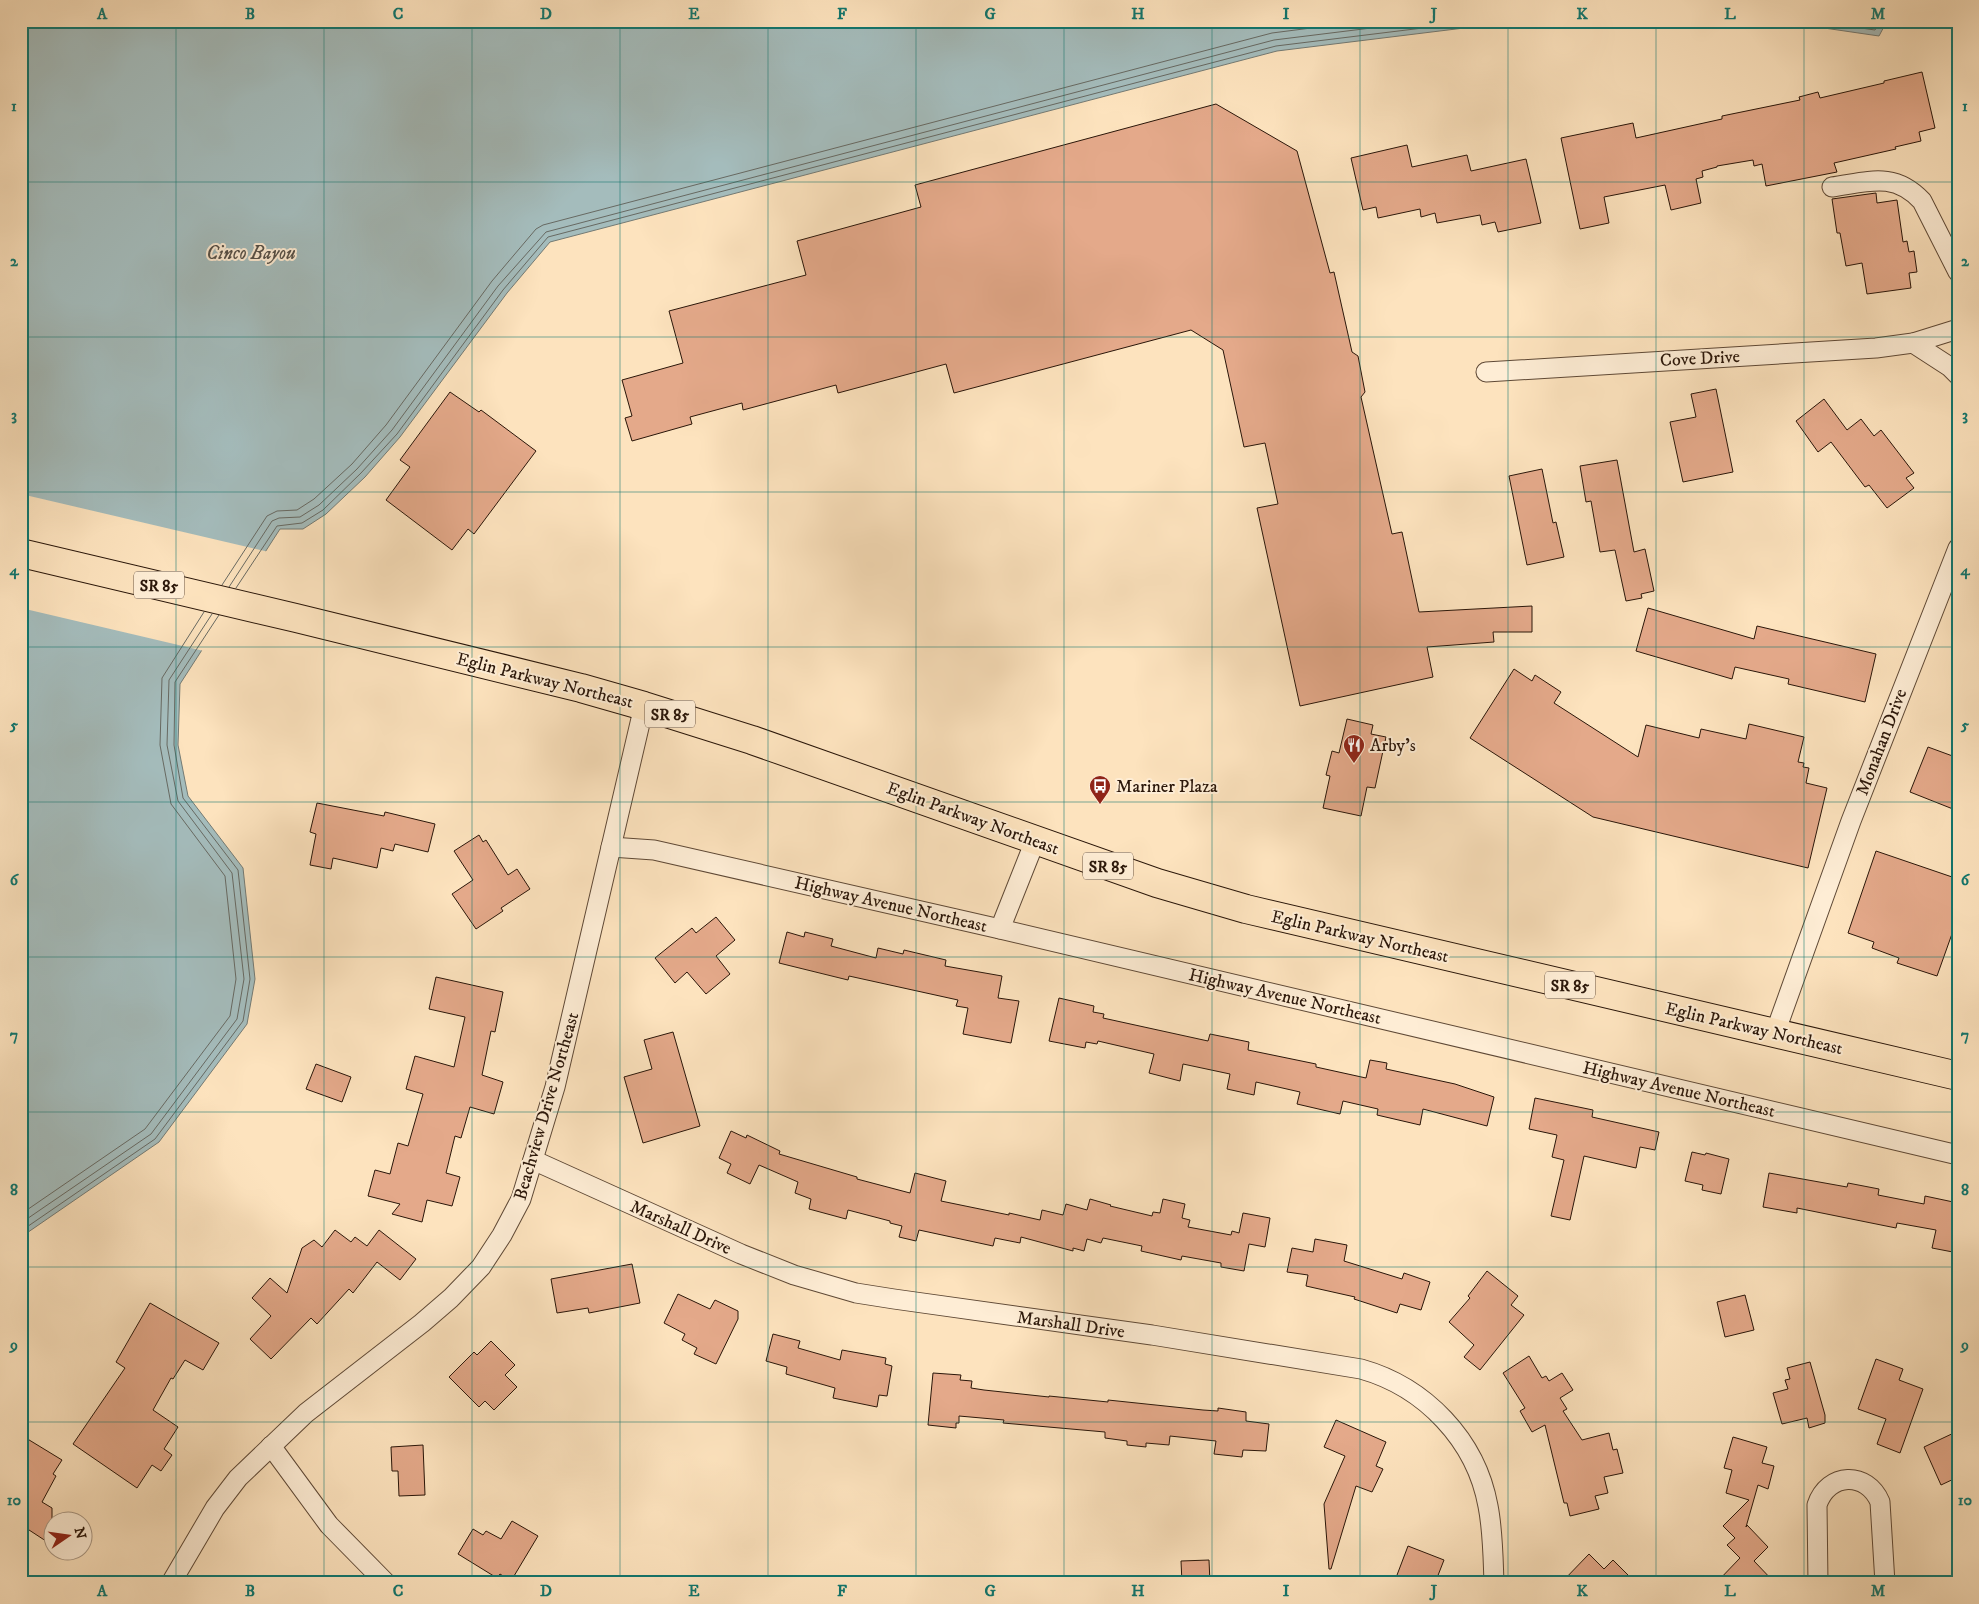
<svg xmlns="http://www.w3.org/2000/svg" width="1979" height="1604" font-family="'IM FELL DW Pica',serif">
<rect width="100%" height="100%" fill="#fde3be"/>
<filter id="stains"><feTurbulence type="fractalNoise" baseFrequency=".004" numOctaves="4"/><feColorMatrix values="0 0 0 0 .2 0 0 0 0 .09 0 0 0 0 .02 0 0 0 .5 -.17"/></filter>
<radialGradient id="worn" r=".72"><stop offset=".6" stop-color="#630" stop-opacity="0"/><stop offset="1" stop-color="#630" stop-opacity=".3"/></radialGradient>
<g fill="#a4bcbc" stroke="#737a74">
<path d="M21,21H1521L1277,51L550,242L507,293L400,437L365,477L326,514L303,529H280L180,684L178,745L188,796L243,868L255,979L247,1024L159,1142L21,1237Z"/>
<path d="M1776,21H1887L1879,36Z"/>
</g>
<path fill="#fde3be" d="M21,494L269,552L204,651L21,608Z"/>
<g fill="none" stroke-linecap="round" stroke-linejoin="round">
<g stroke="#676962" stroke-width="1">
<path d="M1811,21L1875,30L1881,21"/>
<path d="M222,585L267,516L277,511L297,510L314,499L352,464L386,425L492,281L536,229L543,225L1272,33L1366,21"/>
<path d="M229,587L272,521L279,518L300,517L319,505L357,469L392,430L498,286L546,232L1274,40L1428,21"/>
<path d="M236,588L277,526L302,523L323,510L361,473L397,434L503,290L548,237L1276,46L1480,21"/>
<path d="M21,1214L145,1129L230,1016L236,979L225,876L171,804L160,745L162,678L204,612"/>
<path d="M21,1223L151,1134L237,1019L244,979L232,873L178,801L167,745L169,680L212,614"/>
<path d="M21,1231L155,1139L243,1021L250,979L238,870L183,798L174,745L175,682L219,615"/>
</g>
</g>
<g fill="#e4a98a" stroke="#2a1609">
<path d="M1922,72L1935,128L1919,132L1921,141L1895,147L1896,149L1834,163L1837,172L1766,186L1762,164L1754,166L1753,160L1717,166V167L1702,171L1703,177L1696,179L1701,203L1671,210L1665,185L1604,197L1609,223L1580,229L1561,138L1633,123L1636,138L1722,119V116L1800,100L1799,97L1818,92L1820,98L1884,83V81Z"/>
<path d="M1216,104L1297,151L1330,273L1334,272L1352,352L1358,356L1365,392L1361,397L1392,534L1402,532L1419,612L1532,606V632H1493L1494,642L1427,647L1433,677L1300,706L1257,508L1278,504L1265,443L1244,447L1223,350L1191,330L954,393L946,364L838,393L836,385L743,410L742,403L690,417L692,424L632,441L625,418L632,416L622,380L683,363L669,311L806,275L797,241L921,207L915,185Z"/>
<path d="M1407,145L1412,167L1467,155L1471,171L1526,159L1541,223L1498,232L1495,222L1482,225L1480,215L1437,223L1435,213L1421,217L1420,209L1378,218L1376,207L1363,210L1351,158Z"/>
<path d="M1876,193L1877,203L1897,200L1903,242L1907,241L1909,252L1914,251L1917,272L1909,273L1911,288L1867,294L1862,263L1846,266L1840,233H1837L1832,199Z"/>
<path d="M1716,389L1733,472L1683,482L1670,422L1696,417L1691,394Z"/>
<path d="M450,392L479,412L481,410L536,451L474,534L468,529L452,550L386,500L410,467L400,460Z"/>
<path d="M1824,399L1847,430L1861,419L1874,436L1881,430L1914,473L1906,478L1914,488L1887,508L1869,485L1865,487L1831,442L1818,452L1796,421Z"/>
<path d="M1617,460L1634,552L1645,549L1654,591L1641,594L1642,598L1626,601L1615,550L1600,552L1591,501L1586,502L1580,466Z"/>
<path d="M1542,469L1553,523L1556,522L1564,557L1527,565L1509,476Z"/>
<path d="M1648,608L1754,639L1757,626L1876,654L1865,702L1788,684L1789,679L1735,667L1732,679L1636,651Z"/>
<path d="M1514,669L1532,681L1535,675L1561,692L1554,703L1638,757L1646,725L1699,738L1701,729L1746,739L1749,724L1804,737L1798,762L1804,763L1803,767L1809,768L1806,783L1827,788L1808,868L1593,817L1470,738Z"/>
<path d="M1347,719L1373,725L1371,734L1386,737L1375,788L1367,787L1361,816L1323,808L1330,776L1326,775L1332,751L1339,753Z"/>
<path d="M1928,747L1958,758V811L1910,792Z"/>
<path d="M317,803L384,816L385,812L435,824L428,852L395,844L393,851L381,848L377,868L333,858L331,869L310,865L316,834L310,832Z"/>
<path d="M479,835L483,842L486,840L508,875L517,869L530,889L501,908L503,911L476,929L452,894L473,880L454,851Z"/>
<path d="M1876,851L1958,879V933L1953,931L1937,976L1897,963L1899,958L1872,948L1874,942L1848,933Z"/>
<path d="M716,917L735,940L716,956L730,974L706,994L687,972L675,983L655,958L692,928L696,933Z"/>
<path d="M787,932L804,937L805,932L833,939L831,946L876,958L878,948L903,954L904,950L946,960L945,966L1002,976L998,998L1019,1001L1011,1043L963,1034L968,1008L956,1006L958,1000L849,976L848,980L779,963Z"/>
<path d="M436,977L503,992L495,1032L491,1031L482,1075L503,1082L494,1114L470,1107L461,1138L455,1136L446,1173L460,1177L452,1206L427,1200L422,1222L392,1214L400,1204L368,1196L375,1170L390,1174L398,1143L408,1146L423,1094L406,1089L415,1056L454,1067L465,1017L429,1009Z"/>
<path d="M1059,998L1094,1006L1093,1012L1104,1014L1103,1018L1208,1041L1210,1034L1249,1042L1248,1050L1316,1064V1067L1366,1078L1370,1060L1387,1063L1386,1069L1455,1084L1494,1097L1487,1126L1423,1109L1420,1125L1377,1115L1378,1109L1343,1101L1340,1114L1297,1104L1300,1092L1256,1082L1254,1095L1227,1089L1230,1074L1183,1064L1180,1081L1149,1073L1154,1054L1098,1041L1097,1044L1086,1042L1085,1048L1049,1041Z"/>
<path d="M673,1032L700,1126L643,1143L624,1077L652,1069L644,1040Z"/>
<path d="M316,1064L351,1077L342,1102L306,1089Z"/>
<path d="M1535,1098L1593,1110L1592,1117L1659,1132L1655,1150L1640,1147L1636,1168L1584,1156L1570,1220L1551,1216L1564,1160L1552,1157L1557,1135L1529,1129Z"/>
<path d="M731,1131L746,1138L747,1135L780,1151L779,1154L857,1177V1179L910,1193L915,1173L946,1181L941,1201L1009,1215V1213L1040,1220L1042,1210L1063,1215L1066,1204L1087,1210L1090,1199L1111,1205L1110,1206L1152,1216L1153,1212L1160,1213L1163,1199L1185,1204L1182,1218L1190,1220L1188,1227L1231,1235L1232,1231L1239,1233L1243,1213L1270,1218L1265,1247L1249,1244L1244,1271L1221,1267V1263L1182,1256L1181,1260L1141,1251L1142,1246L1103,1238L1101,1243L1087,1239L1084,1251L1073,1248V1251L1021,1237L1020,1243L995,1238L993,1246L919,1230L916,1241L899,1237L902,1226L890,1223V1221L848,1210L846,1219L809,1209L811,1199L795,1193L798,1182L759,1165L750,1184L727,1173L731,1164L719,1158Z"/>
<path d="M1692,1152L1705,1155L1706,1153L1729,1159L1721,1194L1702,1190L1703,1185L1685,1181Z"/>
<path d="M1769,1173L1847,1187L1848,1183L1879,1189L1878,1195L1924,1204L1925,1196L1958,1203V1253L1932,1248L1936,1230L1897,1223L1896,1228L1797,1208V1213L1763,1207Z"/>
<path d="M335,1230L351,1242L355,1237L367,1246L379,1230L416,1259L400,1280L377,1262L353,1293L349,1289L317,1324L311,1318L271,1359L250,1339L271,1316L252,1298L270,1278L287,1293L302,1248L314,1240L322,1247Z"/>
<path d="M1315,1239L1347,1245L1344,1261L1402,1279L1404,1273L1430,1282L1421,1310L1400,1304L1397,1313L1354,1299L1355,1297L1306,1286L1308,1275L1287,1272L1292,1248L1313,1252Z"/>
<path d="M632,1264L640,1303L589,1313L588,1308L557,1313L551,1279Z"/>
<path d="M1487,1271L1518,1296L1511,1305L1524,1315L1480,1370L1464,1357L1474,1345L1449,1322L1470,1298L1468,1296Z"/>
<path d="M678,1294L710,1309L715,1300L738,1311V1319L716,1364L694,1354L697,1348L682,1340L685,1334L664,1323Z"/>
<path d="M1745,1295L1754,1330L1725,1337L1717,1302Z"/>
<path d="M150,1303L219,1343L203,1370L185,1360L173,1379L171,1378L153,1410L178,1427L164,1449L172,1455L161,1471L152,1465L137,1488L73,1444L125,1368L116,1362Z"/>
<path d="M773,1334L800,1341L798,1348L840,1360L842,1350L886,1358L885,1364L892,1366L887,1396L879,1395L877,1407L833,1398L835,1388L786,1374L787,1367L766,1361Z"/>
<path d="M491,1341L515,1365L505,1375L517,1387L494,1410L485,1401L479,1407L449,1377L474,1352L477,1355Z"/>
<path d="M1529,1356L1542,1378L1546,1376L1549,1381L1562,1373L1573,1390L1560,1398L1567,1409L1563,1411L1582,1440L1609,1433L1613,1450L1617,1449L1623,1473L1604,1477L1608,1493L1595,1496L1599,1509L1570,1516L1567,1503H1564L1545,1425L1532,1432L1520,1411L1525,1408L1503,1373Z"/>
<path d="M1876,1359L1903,1369L1899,1380L1923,1389L1900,1453L1877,1444L1886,1419L1858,1409Z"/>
<path d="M1810,1362L1825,1415V1423L1809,1428L1807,1418L1782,1424L1773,1393L1788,1389L1785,1380L1790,1379L1787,1368Z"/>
<path d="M933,1373L961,1375L960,1380L972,1381L971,1388L984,1390L1049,1397V1396L1108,1402V1400L1203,1410L1218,1411V1408L1246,1412V1421L1269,1424L1266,1451L1243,1450L1242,1457L1214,1454L1216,1441L1170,1436L1169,1445L1146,1443V1447L1127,1445V1441L1105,1438V1432L1003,1423L1004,1420L959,1416V1423H956V1428L928,1425Z"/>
<path d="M1336,1420L1386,1442L1376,1466L1383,1469L1372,1492L1356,1486L1331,1569H1329L1324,1504L1345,1456L1324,1447Z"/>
<path d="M1958,1431V1477L1941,1485L1924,1447Z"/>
<path d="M21,1435L62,1460L53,1474L56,1476L42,1502L52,1508V1545L26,1528L21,1537Z"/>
<path d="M1733,1437L1767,1447L1762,1463L1774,1466L1768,1489L1758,1485L1746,1527L1747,1525L1768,1547L1754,1561L1775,1583H1716L1740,1558L1727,1545L1735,1538L1723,1526L1749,1500L1726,1493L1732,1470L1724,1468Z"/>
<path d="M423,1445L425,1495L399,1496L398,1471H392L391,1447Z"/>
<path d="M512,1521L538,1536L511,1581L500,1574L497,1578L458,1554L473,1529L483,1535L486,1531L501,1539Z"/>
<path d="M1408,1546L1444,1560L1435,1583H1394Z"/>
<path d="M1589,1554L1604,1569L1613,1560L1636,1583H1561Z"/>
<path d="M1209,1560L1210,1583H1182L1181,1561Z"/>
</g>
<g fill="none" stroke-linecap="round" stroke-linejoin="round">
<g stroke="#5f4936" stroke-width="21">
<g id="minor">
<path d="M1832,187C1868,182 1894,171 1922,201L1958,272"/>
<path d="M1913,343L1950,367L1958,375"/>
<path d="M1486,372L1876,348L1913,343L1958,329"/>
<path d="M611,847L654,850L1000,929L1958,1155"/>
<path d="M1000,929L1035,841"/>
<path d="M1775,1033L1851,821L1958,548"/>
<path d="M533,1160L741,1254L794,1275L856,1293L894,1299L1152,1335L1361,1369C1425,1387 1476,1440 1488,1506C1493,1531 1493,1557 1494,1583"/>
<path d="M271,1446L329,1525L386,1583"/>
<path d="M171,1583L215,1508L238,1478L306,1413L422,1323L451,1298L481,1267L502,1235L521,1199L555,1087L644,706"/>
<path d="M1818,1583L1817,1505C1828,1472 1867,1471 1880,1502L1885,1583"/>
</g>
</g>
<g stroke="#2a1609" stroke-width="30">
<path id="trunk" d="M21,553L296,618L581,688L644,706L752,740L1157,883L1246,909L1958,1076"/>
</g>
<use href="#minor" stroke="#feedd5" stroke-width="19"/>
<use href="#trunk" stroke="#fde3be" stroke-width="28"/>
</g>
<path fill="none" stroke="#0f766e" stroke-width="1" stroke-opacity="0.55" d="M176,21V1583M324,21V1583M472,21V1583M620,21V1583M768,21V1583M916,21V1583M1064,21V1583M1212,21V1583M1360,21V1583M1508,21V1583M1656,21V1583M1804,21V1583M21,182H1958M21,337H1958M21,492H1958M21,647H1958M21,802H1958M21,957H1958M21,1112H1958M21,1267H1958M21,1422H1958"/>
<defs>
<g id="restaurant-pin" transform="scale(1.125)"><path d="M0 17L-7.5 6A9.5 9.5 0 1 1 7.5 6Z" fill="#8f2418" stroke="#feedd5"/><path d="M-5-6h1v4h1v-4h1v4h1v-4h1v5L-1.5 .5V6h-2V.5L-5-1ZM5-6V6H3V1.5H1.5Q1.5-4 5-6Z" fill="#fff"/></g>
<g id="bus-pin" transform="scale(1.125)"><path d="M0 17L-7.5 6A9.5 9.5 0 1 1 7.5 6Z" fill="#8f2418" stroke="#feedd5"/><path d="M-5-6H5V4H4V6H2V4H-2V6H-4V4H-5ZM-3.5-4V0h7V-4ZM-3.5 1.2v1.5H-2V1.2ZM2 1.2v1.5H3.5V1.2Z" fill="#fff"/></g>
</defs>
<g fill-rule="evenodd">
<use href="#restaurant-pin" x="1354" y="745"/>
<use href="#bus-pin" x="1100" y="786"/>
</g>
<g text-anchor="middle" stroke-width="4" stroke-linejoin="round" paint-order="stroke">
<g fill="#feedd5" stroke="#6a5646" stroke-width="1">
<rect x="134" y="571.5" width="50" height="27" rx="4"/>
<rect x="645" y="700.5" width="50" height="27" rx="4"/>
<rect x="1083" y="852.5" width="50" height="27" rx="4"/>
<rect x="1545" y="971.5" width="50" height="27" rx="4"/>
</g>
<g font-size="16" font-weight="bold" fill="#2a1609">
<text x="159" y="591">SR 85</text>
<text x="670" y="720">SR 85</text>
<text x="1108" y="872">SR 85</text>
<text x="1570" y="991">SR 85</text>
</g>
<g font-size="18" fill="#2a1609" stroke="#feedd5">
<text transform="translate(1700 358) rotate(-3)" y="6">Cove Drive</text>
<text transform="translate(545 680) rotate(14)" y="6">Eglin Parkway Northeast</text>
<text transform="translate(1881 742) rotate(-69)" y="6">Monahan Drive</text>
<text transform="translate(973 818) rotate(20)" y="6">Eglin Parkway Northeast</text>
<text transform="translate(891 904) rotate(13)" y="6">Highway Avenue Northeast</text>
<text transform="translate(1360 936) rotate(13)" y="6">Eglin Parkway Northeast</text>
<text transform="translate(1285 996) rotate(13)" y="6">Highway Avenue Northeast</text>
<text transform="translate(1754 1028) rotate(13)" y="6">Eglin Parkway Northeast</text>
<text transform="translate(1679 1089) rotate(13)" y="6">Highway Avenue Northeast</text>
<text transform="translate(546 1106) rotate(-74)" y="6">Beachview Drive Northeast</text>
<text transform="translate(681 1227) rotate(24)" y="6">Marshall Drive</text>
<text transform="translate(1071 1324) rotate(8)" y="6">Marshall Drive</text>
</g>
<g font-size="18" fill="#2a1609" stroke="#feedd5" text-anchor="start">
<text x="1370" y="751">Arby's</text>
<text x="1116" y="792">Mariner Plaza</text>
</g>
<g font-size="19" font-style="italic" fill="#555048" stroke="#feedd5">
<text x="251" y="259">Cinco Bayou</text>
</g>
</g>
<rect width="1979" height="1604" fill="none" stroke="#fde3be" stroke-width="55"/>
<g transform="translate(68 1536) rotate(77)"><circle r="24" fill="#feedd5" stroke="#a99783"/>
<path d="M0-4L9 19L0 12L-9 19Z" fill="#8f2418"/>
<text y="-8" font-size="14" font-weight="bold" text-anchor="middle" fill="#2a1609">N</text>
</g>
<rect x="28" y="28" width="1924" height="1548" fill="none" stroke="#0f766e" stroke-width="2"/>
<g font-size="16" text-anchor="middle" font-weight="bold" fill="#0f766e">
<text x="102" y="19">A</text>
<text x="250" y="19">B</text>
<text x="398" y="19">C</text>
<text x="546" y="19">D</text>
<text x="694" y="19">E</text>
<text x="842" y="19">F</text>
<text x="990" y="19">G</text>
<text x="1138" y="19">H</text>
<text x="1286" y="19">I</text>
<text x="1434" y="19">J</text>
<text x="1582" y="19">K</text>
<text x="1730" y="19">L</text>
<text x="1878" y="19">M</text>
<text x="14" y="111">1</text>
<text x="1965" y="111">1</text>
<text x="14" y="266">2</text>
<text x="1965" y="266">2</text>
<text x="14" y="420">3</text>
<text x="1965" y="420">3</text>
<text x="14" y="575">4</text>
<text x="1965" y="575">4</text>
<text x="14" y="730">5</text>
<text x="1965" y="730">5</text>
<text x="14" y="885">6</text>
<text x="1965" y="885">6</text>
<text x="14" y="1040">7</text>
<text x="1965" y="1040">7</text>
<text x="14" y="1195">8</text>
<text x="1965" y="1195">8</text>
<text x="14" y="1350">9</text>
<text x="1965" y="1350">9</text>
<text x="14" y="1505">10</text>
<text x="1965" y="1505">10</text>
<text x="102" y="1596">A</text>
<text x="250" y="1596">B</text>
<text x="398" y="1596">C</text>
<text x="546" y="1596">D</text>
<text x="694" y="1596">E</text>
<text x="842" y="1596">F</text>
<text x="990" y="1596">G</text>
<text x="1138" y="1596">H</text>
<text x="1286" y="1596">I</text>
<text x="1434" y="1596">J</text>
<text x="1582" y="1596">K</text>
<text x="1730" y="1596">L</text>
<text x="1878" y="1596">M</text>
</g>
<rect width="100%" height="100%" filter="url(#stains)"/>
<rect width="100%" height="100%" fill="url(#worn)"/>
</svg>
